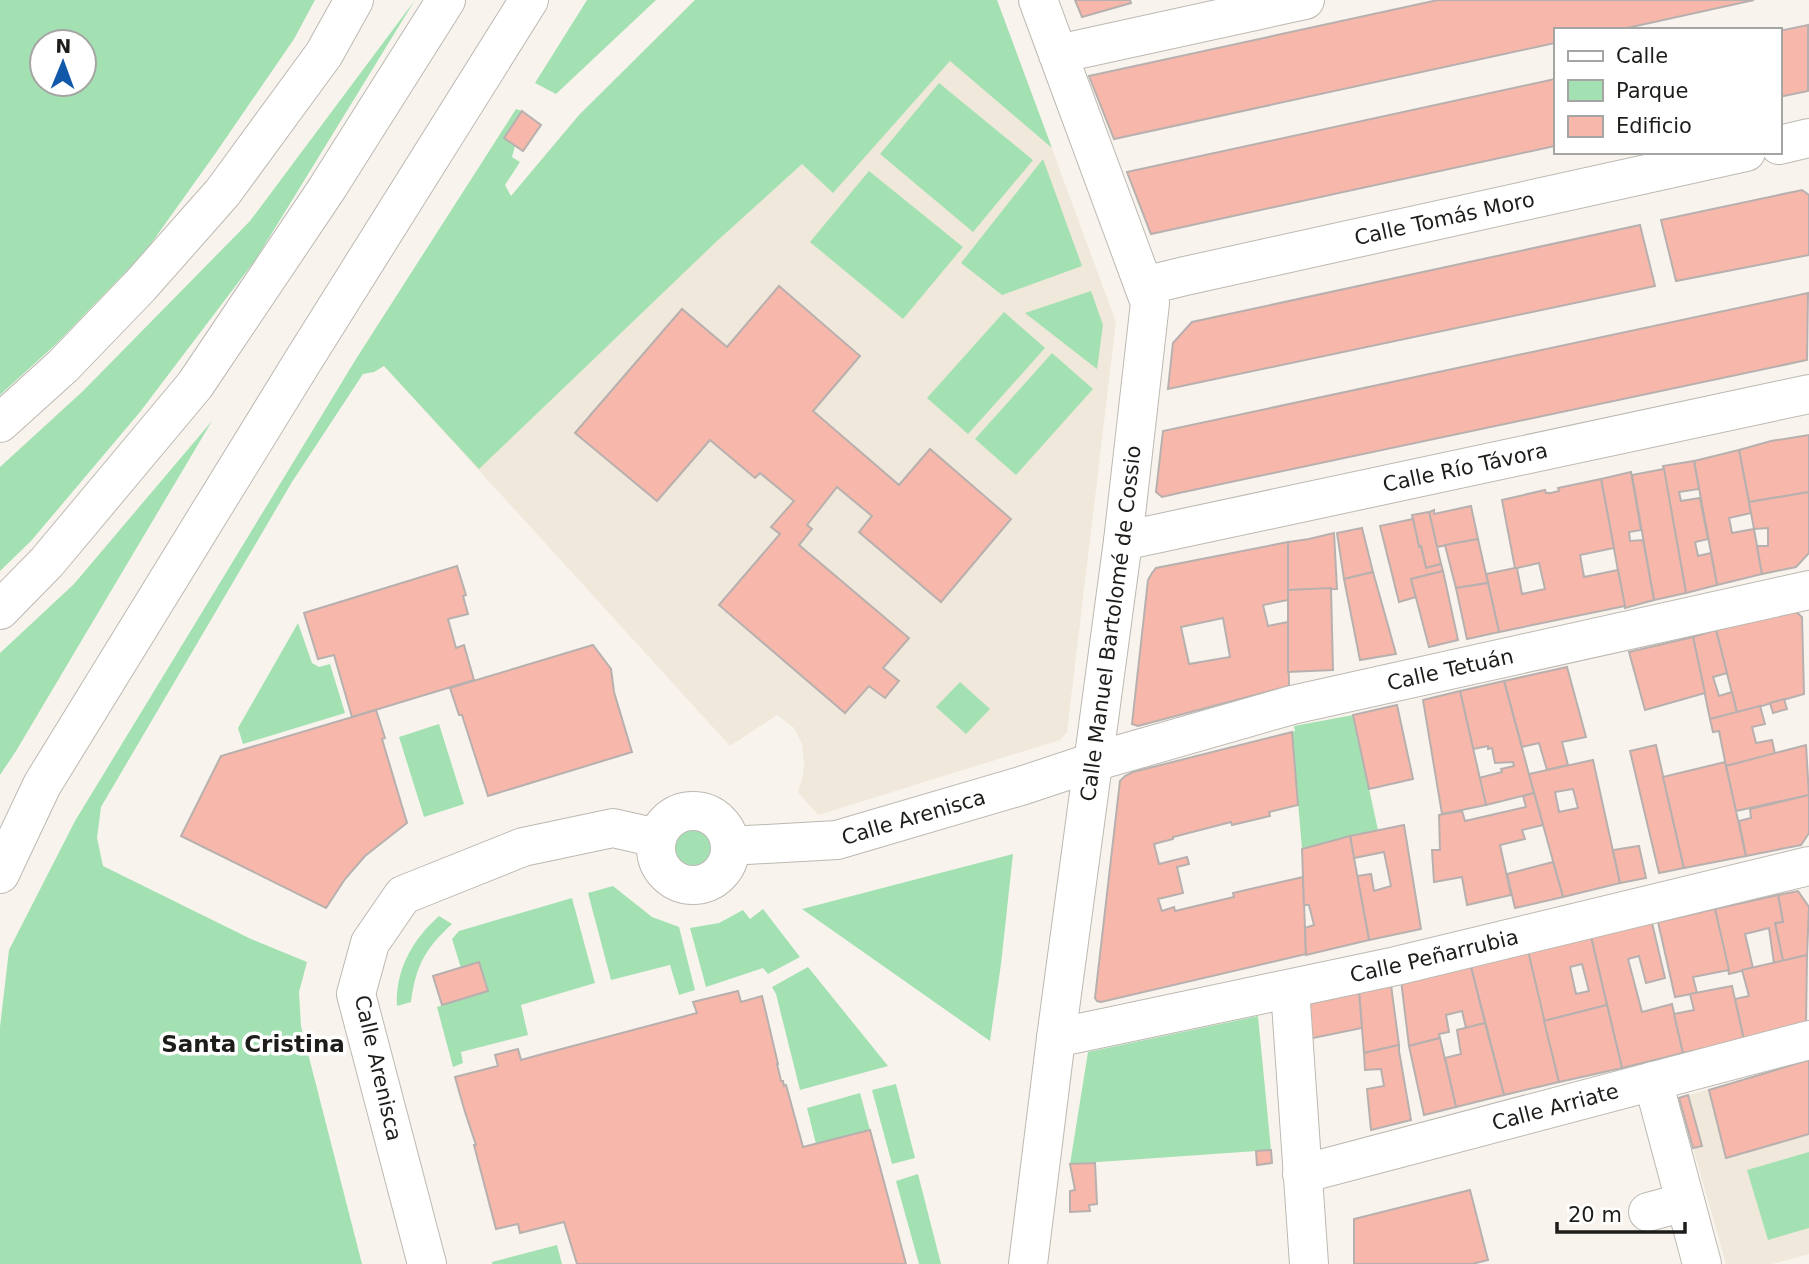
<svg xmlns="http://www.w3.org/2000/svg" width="1809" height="1264" font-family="'DejaVu Sans',sans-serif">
<rect width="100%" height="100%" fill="#f8f4ed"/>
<g fill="#f0e8da">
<path d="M695,0H997L1116,322L1067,732L1060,740L818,815L798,792L803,775L804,762L802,744L794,728L777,715L730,746L384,366L511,196L579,115Z"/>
<path d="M1809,1060V1254L1772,1264H1726L1679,1098Z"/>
</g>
<g fill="#a3e1b3" fill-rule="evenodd">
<path d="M0,0H315L294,39L215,154L145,252L55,345L0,395ZM42,42H84V84H42Z"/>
<path d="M415,0L256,259L140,412L31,541L0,571V467L83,391L250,221Z"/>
<path d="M587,0H656L556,94L535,83Z"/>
<path d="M695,0H997L1052,148L950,61L833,193L802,164L717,241L479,469L384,366L374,372L363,374L292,482L101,807L97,838L103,866L251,939L307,962L299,992L301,1026L362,1264H0V1027L9,950L75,821L356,359L516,109L522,111L504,138L515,146L512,157L520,162L505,185L511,196L579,115Z"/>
<path d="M939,83L1033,160L973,232L880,154Z"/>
<path d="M1043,159L1082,266L1002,295L961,263Z"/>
<path d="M869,171L963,247L903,319L810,242Z"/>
<path d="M1091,291L1103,325L1097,369L1025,313Z"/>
<path d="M1004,312L1045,348L968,434L927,398Z"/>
<path d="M1052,353L1093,389L1016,475L975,439Z"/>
<path d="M212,421L16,751L0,775V653L74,584Z"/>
<path d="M298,623L312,663L319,667L330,664L345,713L243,744L238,728Z"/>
<path d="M960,682L990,709L966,734L936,707Z"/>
<path d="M1353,715L1378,830L1302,849L1292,732L1295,731L1294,726Z"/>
<path d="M439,724L464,804L424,817L399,737Z"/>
<circle cx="693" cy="847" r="24"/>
<path d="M1013,854L1001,964L990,1041L802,909Z"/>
<path d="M613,886L652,917L679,927L695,990L679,995L670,965L611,980L588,893Z"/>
<path d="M572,898L595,983L521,1005L528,1035L461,1052L463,1063L453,1067L437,1007L488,991L461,968L452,939L459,931Z"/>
<path d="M763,909L800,957L768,974L763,968L706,987L690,928L719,923L743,910L750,919Z"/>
<path d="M439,916L452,924C425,949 416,965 411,1002L397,1006C395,970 413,939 439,916Z"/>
<path d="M808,967L888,1066L800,1090L776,994L772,987Z"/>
<path d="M1258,1016L1271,1150L1070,1164L1088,1052Z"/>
<path d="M896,1084L915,1158L892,1164L872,1090Z"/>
<path d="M860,1093L870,1130L816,1144L807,1108Z"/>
<path d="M1809,1152V1228L1768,1240L1747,1170Z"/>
<path d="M918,1174L941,1264H919L896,1181Z"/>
<path d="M557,1245L562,1264H492V1262Z"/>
</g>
<g fill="#f7b8ab" stroke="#b8b0ae" stroke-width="2" fill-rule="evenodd">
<path d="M1075,0H1130L1131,3L1082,17Z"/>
<path d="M1438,0H1754L1618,30H1555V43L1114,139L1089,76Z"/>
<path d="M1808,25V91L1779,97V31Z"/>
<path d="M1555,79V146L1224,218L1151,234L1127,172Z"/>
<path d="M522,111L541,125L523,151L504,138Z"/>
<path d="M1802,190L1809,195V255L1676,281L1661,220Z"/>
<path d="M1640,225L1655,286L1168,389L1173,343L1192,322Z"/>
<path d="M779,286L860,356L813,411L899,485L930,449L1011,519L941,602L859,532L872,516L837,487L807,525L812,529L799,545L909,638L883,668L899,681L885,698L869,686L845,713L719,605L780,534L771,527L794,501L760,473L755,478L710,440L657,501L575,433L682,309L727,347Z"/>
<path d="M1808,293L1807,360L1179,493L1162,497L1156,492L1163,431Z"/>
<path d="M1809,435V492L1749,502L1739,450L1771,441Z"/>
<path d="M1739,450L1751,513L1729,518L1732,533L1754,529L1762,574L1717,585L1694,461Z"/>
<path d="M1694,461L1699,489L1679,492L1681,501L1700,498L1708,539L1695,542L1698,556L1711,553L1717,585L1686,593L1663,466Z"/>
<path d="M1664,469L1686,593L1654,600L1632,475Z"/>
<path d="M1631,472L1641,530L1629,532L1630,541L1643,540L1654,600L1625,608L1601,479Z"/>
<path d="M1601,479L1614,548L1580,555L1584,577L1618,570L1625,606L1499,632L1486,574L1515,568L1502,500L1545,490L1546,493H1551L1559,491L1558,488ZM1539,563L1545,589L1522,594L1517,568Z"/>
<path d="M1809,492V553L1796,567L1762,574L1757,546H1768V528L1754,529L1749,502Z"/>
<path d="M1471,506L1478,539L1437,547L1429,512L1434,510V514Z"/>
<path d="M1429,512L1441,564L1426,568L1421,546L1419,547L1412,515Z"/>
<path d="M1413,519L1419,547L1421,546L1426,568L1441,564L1443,571L1411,579L1416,597L1399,602L1380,526Z"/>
<path d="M1362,528L1373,572L1344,579L1337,533Z"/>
<path d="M1334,533L1337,589L1288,590V542L1309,539Z"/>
<path d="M1478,539L1488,583L1456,588L1445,545Z"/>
<path d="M1288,542V600L1263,605L1268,626L1288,622L1289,686L1138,726L1132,724L1148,580L1152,573L1156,568ZM1223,618L1230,657L1189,664L1181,627Z"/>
<path d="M457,566L466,595L463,596L468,614L448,619L456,648L464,645L474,680L352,717L334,655L318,659L304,613Z"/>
<path d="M1443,571L1458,640L1429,647L1411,579Z"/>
<path d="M1373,572L1396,654L1360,660L1344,579Z"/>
<path d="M1488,583L1499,632L1467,639L1456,588Z"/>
<path d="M1331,588L1333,670L1288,672V590Z"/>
<path d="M1795,611L1802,617L1804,694L1737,713L1716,630Z"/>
<path d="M1716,630L1727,673L1713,677L1719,696L1732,692L1737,713L1710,719L1693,637Z"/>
<path d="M1693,637L1705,693L1645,710L1629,652Z"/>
<path d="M593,645L611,669L614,692L632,752L488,796L462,715H459L450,688Z"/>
<path d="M1567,667L1586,737L1562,742L1568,765L1547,770L1539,743L1522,747L1504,681Z"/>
<path d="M1504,681L1534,793L1486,805L1479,778L1502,772L1501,769L1514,766L1513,762L1495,763L1492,748L1488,749V746L1473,749L1460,691Z"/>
<path d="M1460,691L1486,805L1442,814L1423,700Z"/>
<path d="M1784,699L1787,709L1773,713L1770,703Z"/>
<path d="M1397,705L1413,779L1369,789L1353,715Z"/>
<path d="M1760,706L1765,724L1752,727L1756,743L1772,740L1775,754L1726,766L1719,731L1713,732L1710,719Z"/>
<path d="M376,710L385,738L382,739L407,823L365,856L345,879L326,908L181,836L221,756Z"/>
<path d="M1292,732L1298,805L1269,812L1270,816L1232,825L1231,822L1173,837V839L1154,844L1159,864L1187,857L1189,864L1177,867L1183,893L1158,899L1162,911L1174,907L1175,911L1234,897L1233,893L1303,877L1306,954L1101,1002L1097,1001L1095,998L1120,781L1125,776L1133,772Z"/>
<path d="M1656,745L1684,868L1659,873L1630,751Z"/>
<path d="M1806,745L1809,795L1736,811L1726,766Z"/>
<path d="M1593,760L1620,883L1563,897L1529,774ZM1573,789L1578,808L1559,812L1555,792Z"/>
<path d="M1725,762L1746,856L1684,868L1663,777Z"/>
<path d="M1534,793L1543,825L1522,830L1525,839L1500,845L1511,895L1467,905L1462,877L1434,882L1432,850H1440L1439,815L1462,811L1465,821L1526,807L1523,796Z"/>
<path d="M1809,795V833L1801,845L1746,856L1739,821L1751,818L1750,809Z"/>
<path d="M1404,825L1421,929L1369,940L1357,876L1371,874L1374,891L1391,886L1384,852L1354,858L1350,836Z"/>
<path d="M1350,836L1369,940L1306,955L1305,928L1314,925L1309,905H1304L1302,849Z"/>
<path d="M1639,846L1646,878L1620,883L1613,850Z"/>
<path d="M1553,862L1563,897L1515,908L1507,874Z"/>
<path d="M1798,891L1809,907L1807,955L1783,961L1775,923L1783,922L1778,895Z"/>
<path d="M1778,895L1783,922L1775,923L1783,961L1774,963L1769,928L1745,934L1753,968L1729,974L1715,909Z"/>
<path d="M1715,909L1729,970L1693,977L1697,993L1675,997L1658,922Z"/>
<path d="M1652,923L1665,978L1646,983L1639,956L1628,959L1642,1012L1672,1004L1683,1053L1622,1068L1591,937Z"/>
<path d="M1591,937L1607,1005L1544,1021L1528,951ZM1582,964L1589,991L1576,994L1570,967Z"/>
<path d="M1528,951L1559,1082L1504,1095L1470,963Z"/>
<path d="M1807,955L1806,1025L1744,1040L1735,999L1749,996L1742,970Z"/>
<path d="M479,962L488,991L442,1005L433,976Z"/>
<path d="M1470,963L1485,1023L1466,1028L1462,1011L1446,1015L1449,1032L1439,1034L1440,1038L1409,1046L1401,980Z"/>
<path d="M1391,985L1399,1045L1364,1053L1359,992Z"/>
<path d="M1732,986L1744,1040L1683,1053L1674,1014L1694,1010L1690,994Z"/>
<path d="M738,991L741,1002L762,996L778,1064H777L781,1081H783L784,1086L786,1085L803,1147L870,1130L906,1264H577L564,1222L520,1233L518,1224L496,1229L474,1145H476L465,1112L455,1077L498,1066L495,1055L518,1049L521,1060L539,1055L697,1013L693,1002Z"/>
<path d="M1359,992L1362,1028L1308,1039L1310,1001Z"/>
<path d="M1607,1005L1622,1068L1559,1082L1544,1021Z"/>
<path d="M1485,1023L1504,1095L1456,1107L1445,1058L1461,1054L1457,1030Z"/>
<path d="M1440,1038L1456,1107L1424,1115L1409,1046Z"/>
<path d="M1399,1045V1051L1411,1120L1371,1130L1367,1089L1384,1086L1381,1069L1365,1070L1364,1053Z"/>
<path d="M1809,1060V1134L1726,1158L1709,1090Z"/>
<path d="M1688,1095L1702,1146L1693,1148L1679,1098Z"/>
<path d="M1271,1150L1272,1163L1257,1165L1256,1151Z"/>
<path d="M1095,1163L1097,1204L1089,1205L1090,1211L1070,1212V1191L1075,1190L1070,1164Z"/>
<path d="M1470,1190L1488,1260L1472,1264H1354V1219Z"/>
</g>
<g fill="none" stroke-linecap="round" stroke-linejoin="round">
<g stroke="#bcb9b2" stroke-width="40">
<g id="minor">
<path d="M1058,54L1305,0"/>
<path d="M1779,145L1809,138"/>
<path id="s1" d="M1144,286L1185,276L1746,152"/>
<path id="s2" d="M1123,541L1809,394"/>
<circle cx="693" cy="848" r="37"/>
<path id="s3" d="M730,846L837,840L1024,785L1093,762L1292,705L1809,590"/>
<path d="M1290,989L1309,1264"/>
<path id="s4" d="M1056,1038L1396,966L1809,866"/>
<path d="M1653,1081L1702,1264"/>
<path id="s5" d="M1302,1174L1809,1040"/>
<path d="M1648,1212L1685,1202"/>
<path d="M427,1264L356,994L370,943L403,895L523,847L613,828L657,838"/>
<path id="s6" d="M1028,1264L1056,1038L1123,541L1150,303L1038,0"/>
</g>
</g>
<g stroke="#bcb9b2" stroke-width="40">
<g id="highway">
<path d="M0,423L63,366L140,286L223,192L324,54L354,0"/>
<path d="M0,610L47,562L195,385L326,190L446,0"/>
<path d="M0,874L42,785L301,364L529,0"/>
</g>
</g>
<use href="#minor" stroke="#fff" stroke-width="38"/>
<use href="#highway" stroke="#fff" stroke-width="38"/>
</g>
<g text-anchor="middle" stroke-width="7" stroke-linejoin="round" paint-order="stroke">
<g font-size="21" fill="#1e1d1a" stroke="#fff">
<text dy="7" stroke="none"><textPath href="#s1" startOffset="308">Calle Tomás Moro</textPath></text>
<text dy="7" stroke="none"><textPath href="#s2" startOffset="350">Calle Río Távora</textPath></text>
<text dy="7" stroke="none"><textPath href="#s6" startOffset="646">Calle Manuel Bartolomé de Cossio</textPath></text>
<text dy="7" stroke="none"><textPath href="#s3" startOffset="744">Calle Tetuán</textPath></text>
<text dy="7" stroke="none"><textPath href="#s3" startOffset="187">Calle Arenisca</textPath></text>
<text dy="7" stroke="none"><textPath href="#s4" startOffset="387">Calle Peñarrubia</textPath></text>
<text transform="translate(378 1068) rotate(77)" y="7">Calle Arenisca</text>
<text dy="7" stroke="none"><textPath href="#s5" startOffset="262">Calle Arriate</textPath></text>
</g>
<g font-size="23" font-weight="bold" fill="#1e1d1a" stroke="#fff">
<text x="253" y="1052">Santa Cristina</text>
</g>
</g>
<rect x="1554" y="28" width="228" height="126" fill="#ffffff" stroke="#a5a5a3" stroke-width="2"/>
<rect x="1568" y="51" width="35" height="10" fill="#ffffff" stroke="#a5a5a3" stroke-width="2"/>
<text x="1616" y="63" font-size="21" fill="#1e1d1a">Calle</text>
<rect x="1568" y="80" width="35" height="21" fill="#a3e1b3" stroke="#a5a5a3" stroke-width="2"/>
<text x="1616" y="98" font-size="21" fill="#1e1d1a">Parque</text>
<rect x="1568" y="116" width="35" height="21" fill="#f7b8ab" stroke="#a5a5a3" stroke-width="2"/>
<text x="1616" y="133" font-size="21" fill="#1e1d1a">Edificio</text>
<g transform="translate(63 63) rotate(1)"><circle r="33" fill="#ffffff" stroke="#a5a5a3" stroke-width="2"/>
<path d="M0-5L12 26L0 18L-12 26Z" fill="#1259a9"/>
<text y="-10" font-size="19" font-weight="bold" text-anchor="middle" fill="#1e1d1a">N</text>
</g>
<path d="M1557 1222v10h128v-10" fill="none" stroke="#1e1d1a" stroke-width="3.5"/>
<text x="1568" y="1222" font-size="21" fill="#1e1d1a" stroke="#ffffff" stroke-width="5" paint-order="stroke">20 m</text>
</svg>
